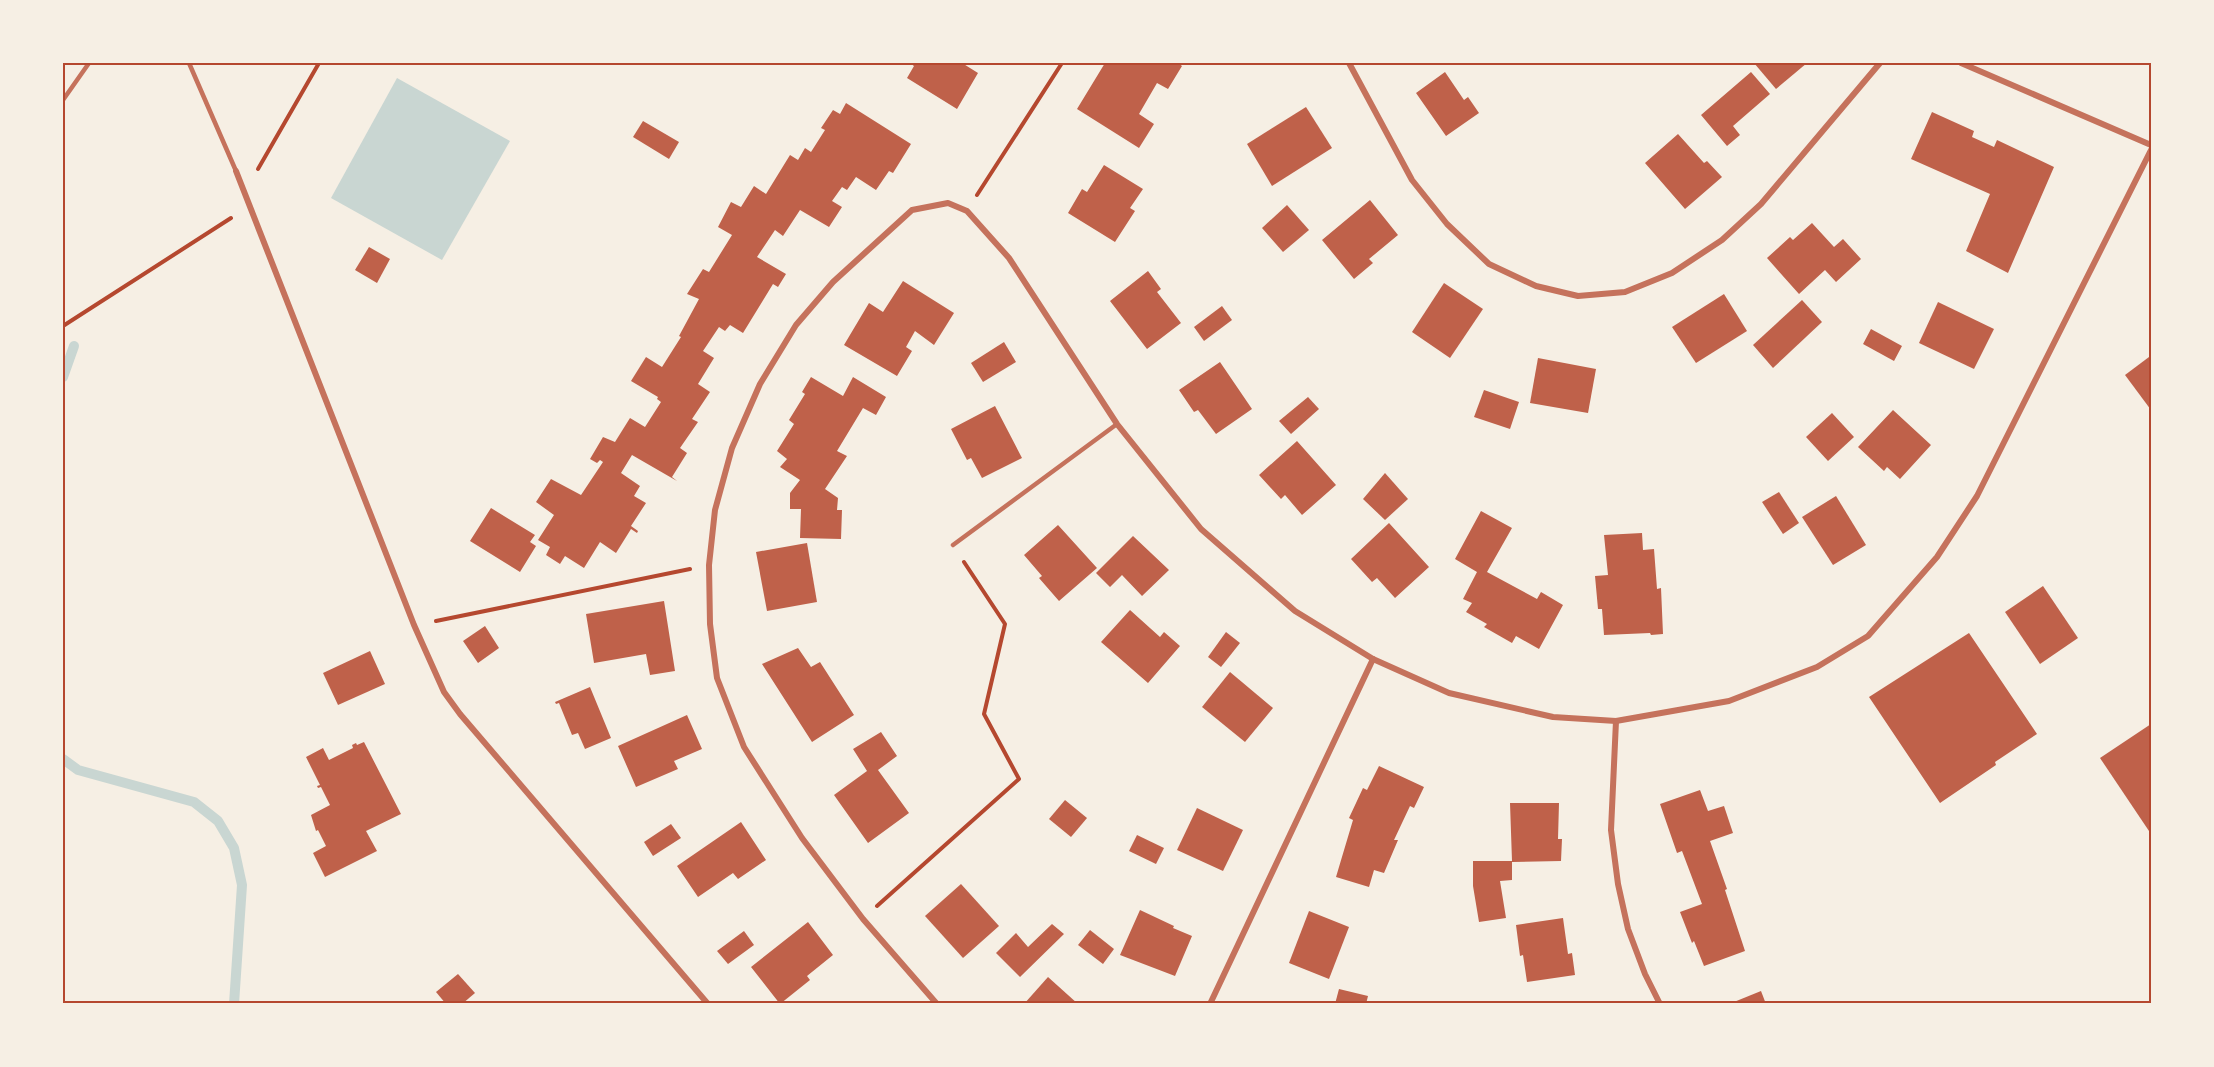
<svg xmlns="http://www.w3.org/2000/svg" width="2214" height="1067" font-family="'Zilla Slab',serif">
<rect width="100%" height="100%" fill="#f6efe4"/>
<path fill="#c9d6d2" d="M397,78L510,141L442,260L331,198Z"/>
<g fill="none" stroke-linecap="round" stroke-linejoin="round">
<g stroke="#c9d6d2" stroke-width="10">
<path d="M63,377L74,346"/>
<path d="M63,759L78,770L194,802L218,821L234,848L242,885L234,1004"/>
</g>
</g>
<g fill="#bf614a">
<path d="M910,63H962L978,73L957,109L907,78L914,66Z"/>
<path d="M1105,63H1178L1182,66L1168,89L1157,83L1139,114L1154,124L1139,148L1077,109Z"/>
<path d="M1754,63H1807L1776,89Z"/>
<path d="M1445,72L1464,100L1468,97L1479,113L1446,136L1416,93Z"/>
<path d="M1751,72L1770,94L1733,126L1740,135L1727,146L1701,115Z"/>
<path d="M846,103L911,144L893,173L889,171L876,190L856,177L847,190L842,187L832,201L842,207L829,227L800,210L783,236L775,230L757,257L786,274L778,287L773,284L743,333L730,325L725,331L719,327L703,351L714,358L698,384L710,392L692,419L698,422L680,448L687,453L672,477L677,481L632,455L621,473L640,486L634,496L646,503L631,526L638,531L637,533L631,529L616,553L600,542L584,568L565,556L560,564L546,555L550,547L538,540L554,515L536,502L551,479L581,495L603,462L600,460L597,463L590,459L603,437L615,442L630,418L645,427L661,402L657,399L658,397L631,381L646,357L662,367L681,337L679,336L699,299L687,294L703,269L709,272L732,235L718,227L731,202L741,207L754,186L766,194L790,155L798,160L805,148L811,152L825,130L821,128L833,110L840,114Z"/>
<path d="M1306,107L1332,148L1272,186L1247,144Z"/>
<path d="M1932,112L1974,131L1972,137L1994,147L1997,140L2054,167L2008,273L1966,251L1990,194L1911,159Z"/>
<path d="M643,121L679,142L669,159L633,137Z"/>
<path d="M1678,134L1704,163L1707,161L1722,177L1685,209L1645,163Z"/>
<path d="M1104,165L1143,189L1130,208L1135,211L1115,242L1068,213L1082,189L1087,192Z"/>
<path d="M1370,200L1398,235L1369,259L1373,263L1354,279L1322,240Z"/>
<path d="M1287,205L1309,230L1283,252L1262,228Z"/>
<path d="M1812,223L1834,247L1843,239L1861,259L1836,282L1825,270L1799,294L1767,258L1790,237L1793,240Z"/>
<path d="M369,247L390,259L377,283L355,270Z"/>
<path d="M1148,271L1161,289L1157,292L1181,323L1147,349L1110,301Z"/>
<path d="M903,281L954,313L934,345L915,331L906,347L912,351L897,376L844,345L869,303L883,312Z"/>
<path d="M1444,283L1483,309L1450,358L1412,332Z"/>
<path d="M1724,294L1747,331L1696,363L1672,327Z"/>
<path d="M1802,300L1822,322L1773,368L1753,345Z"/>
<path d="M1938,302L1994,329L1974,369L1919,343Z"/>
<path d="M1222,306L1232,320L1204,341L1194,327Z"/>
<path d="M1871,329L1902,346L1894,361L1863,344Z"/>
<path d="M1004,342L1016,362L983,382L971,363Z"/>
<path d="M2149,357L2151,360V410L2125,375Z"/>
<path d="M1538,358L1596,369L1588,413L1530,403Z"/>
<path d="M1220,362L1252,409L1216,434L1198,410L1194,412L1179,390Z"/>
<path d="M811,377L843,396L853,377L886,397L876,415L863,408L837,451L847,456L825,489L838,498L837,510H842L841,539L800,538L801,509H790V493L800,480L780,467L787,459L777,451L794,424L789,420L805,394L802,392Z"/>
<path d="M1484,390L1519,402L1510,429L1474,417Z"/>
<path d="M1308,397L1319,409L1291,434L1279,421Z"/>
<path d="M995,406L1022,458L982,478L971,458L967,460L951,429Z"/>
<path d="M1893,410L1931,445L1900,479L1887,467L1884,471L1858,447Z"/>
<path d="M1832,413L1854,437L1828,461L1806,437Z"/>
<path d="M1297,441L1336,485L1302,515L1285,495L1281,499L1259,475Z"/>
<path d="M1385,473L1408,499L1385,520L1363,499Z"/>
<path d="M1779,492L1799,523L1783,534L1762,502Z"/>
<path d="M1836,496L1866,545L1833,565L1802,517Z"/>
<path d="M491,508L535,535L530,542L536,546L520,572L470,541Z"/>
<path d="M1481,511L1512,528L1487,572L1537,599L1541,592L1563,605L1539,649L1516,636L1512,643L1484,627L1487,624L1466,612L1472,603L1463,599L1477,572L1455,559Z"/>
<path d="M1389,523L1429,567L1395,598L1377,578L1372,582L1351,559Z"/>
<path d="M1058,525L1097,568L1059,601L1039,578L1042,576L1024,555Z"/>
<path d="M1642,533L1643,550L1654,549L1657,589L1661,588L1663,634L1651,635L1650,633L1604,635L1602,609H1598L1595,576L1608,575L1604,535Z"/>
<path d="M1133,536L1169,570L1142,596L1122,575L1110,587L1096,573Z"/>
<path d="M807,543L817,602L767,611L756,552Z"/>
<path d="M2043,586L2078,638L2040,664L2005,612Z"/>
<path d="M664,601L675,671L650,675L646,654L594,663L586,614Z"/>
<path d="M1130,610L1160,637L1164,632L1180,646L1148,683L1101,642Z"/>
<path d="M485,626L499,648L478,663L463,641Z"/>
<path d="M1226,632L1240,643L1221,667L1208,657Z"/>
<path d="M1969,633L2037,734L1995,762L1996,765L1940,803L1869,697Z"/>
<path d="M798,648L811,667L820,662L854,715L812,742L762,664Z"/>
<path d="M370,651L385,684L338,705L323,673Z"/>
<path d="M1230,672L1273,708L1245,742L1202,707Z"/>
<path d="M590,687L611,738L585,749L578,733L572,735L559,703L556,704L555,702Z"/>
<path d="M687,715L702,749L674,761L678,769L636,787L618,746Z"/>
<path d="M2151,724V834L2100,758Z"/>
<path d="M881,732L897,756L878,770L909,813L868,843L834,795L867,771L853,749Z"/>
<path d="M364,742L401,814L366,831L377,851L325,877L313,853L326,846L318,830L316,831L311,815L330,805L321,787L318,788L317,786L320,785L306,757L323,748L329,760L353,748L352,745L356,743L357,745Z"/>
<path d="M1379,766L1424,787L1414,808L1410,806L1394,840H1398L1384,873L1374,870L1369,887L1336,877L1353,820L1349,818L1363,788L1367,790Z"/>
<path d="M1700,790L1708,811L1724,806L1733,833L1710,841L1727,889L1725,890L1745,951L1704,966L1694,941L1692,943L1680,912L1702,904L1682,851L1677,853L1660,804Z"/>
<path d="M1065,800L1087,818L1071,837L1049,819Z"/>
<path d="M1510,803H1559L1558,839H1562L1561,861L1512,862V880L1500,881L1506,918L1479,922L1473,886V861H1512Z"/>
<path d="M1197,808L1243,830L1223,871L1177,850Z"/>
<path d="M741,822L766,860L738,879L733,873L698,897L677,866Z"/>
<path d="M671,824L681,838L653,856L644,842Z"/>
<path d="M1137,835L1164,848L1156,864L1129,851Z"/>
<path d="M961,884L999,926L963,958L925,916Z"/>
<path d="M1140,910L1174,926L1173,928L1192,936L1175,976L1120,955Z"/>
<path d="M1309,911L1349,927L1329,979L1289,963Z"/>
<path d="M1563,918L1568,954L1572,953L1575,975L1527,982L1523,955L1520,956L1516,925Z"/>
<path d="M808,922L833,955L807,976L810,980L780,1004L751,967Z"/>
<path d="M1052,924L1064,934L1020,977L996,953L1016,933L1028,947Z"/>
<path d="M1090,930L1114,949L1103,964L1078,945Z"/>
<path d="M744,931L754,945L728,964L717,951Z"/>
<path d="M458,974L475,993L462,1004H446L436,992Z"/>
<path d="M1048,977L1078,1004H1024Z"/>
<path d="M1339,989L1368,996L1366,1004H1335Z"/>
<path d="M1761,991L1766,1004H1729Z"/>
</g>
<g fill="none" stroke-linecap="round" stroke-linejoin="round">
<g stroke="#b5482f" stroke-width="4">
<path d="M258,169L319,63"/>
<path d="M977,195L1062,63"/>
<path d="M63,326L231,218"/>
<path d="M436,621L690,569"/>
<path d="M877,906L1019,779L984,714L1005,624L964,562"/>
</g>
<g stroke="#c5725c" stroke-width="4.5">
<path d="M189,63L236,171"/>
<path d="M63,100L89,63"/>
<path d="M953,545L1117,424"/>
</g>
<g stroke="#c5725c" stroke-width="6">
<path d="M1349,63L1412,180L1447,224L1489,264L1536,286L1578,296L1625,292L1672,273L1722,240L1761,204L1880,63"/>
<path d="M1961,63L2151,145"/>
<path d="M236,171L414,625L444,692L460,714L708,1004"/>
<path d="M1616,721L1611,830L1618,884L1628,929L1645,974L1660,1004"/>
<path d="M937,1004L863,919L802,838L744,747L717,678L710,624L709,565L715,510L732,448L760,384L796,325L833,282L912,210L948,203L967,211L1009,258L1117,424L1201,529L1295,611L1373,659L1449,693L1553,717L1616,721L1729,701L1817,667L1868,636L1937,557L1977,496L2151,150"/>
<path d="M1210,1004L1373,659"/>
</g>
</g>
<rect width="2214" height="1067" fill="none" stroke="#f6efe4" stroke-width="129"/>
<rect x="64" y="64" width="2086" height="938" fill="none" stroke="#b5482f" stroke-width="2"/>
</svg>
